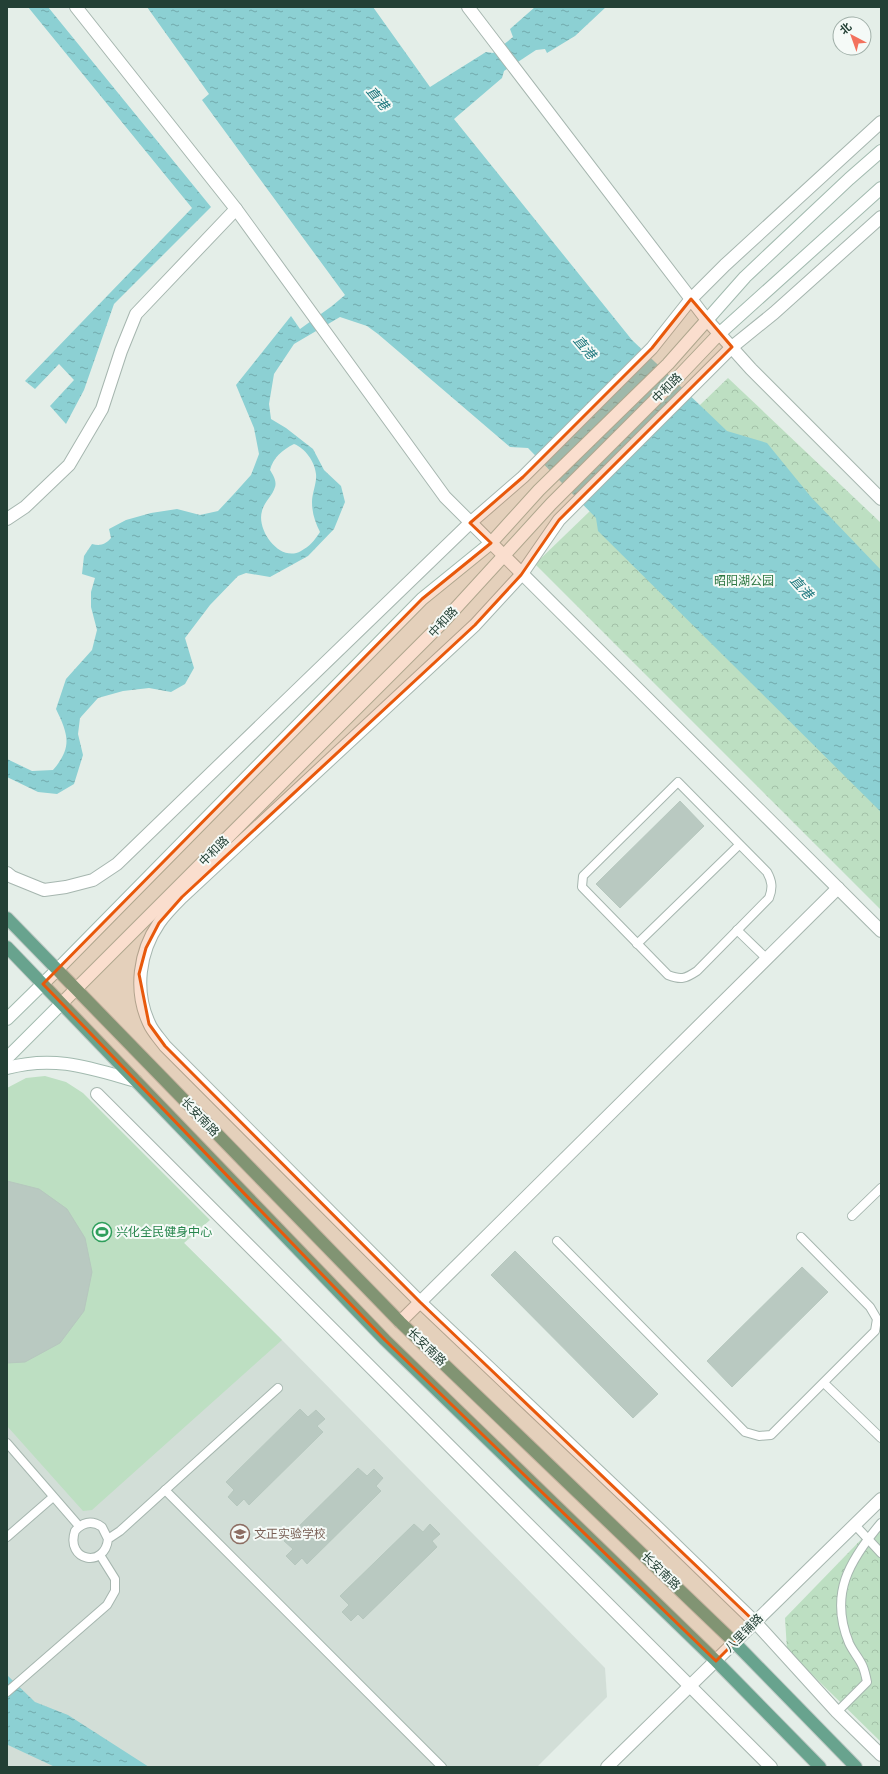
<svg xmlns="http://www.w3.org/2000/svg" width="888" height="1774" font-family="'Work Sans','Noto Sans SC',sans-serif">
<defs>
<pattern id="forest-crowns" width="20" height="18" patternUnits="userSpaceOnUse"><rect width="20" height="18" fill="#bddfc2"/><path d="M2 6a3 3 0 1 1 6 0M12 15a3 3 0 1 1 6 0" fill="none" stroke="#a2c0a7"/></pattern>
<pattern id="water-ripples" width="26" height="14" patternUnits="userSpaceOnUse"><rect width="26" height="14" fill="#8cd0d3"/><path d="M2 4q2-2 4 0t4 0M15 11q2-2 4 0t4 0" fill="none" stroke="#72aaac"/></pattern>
</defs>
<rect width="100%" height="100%" fill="#e4eee8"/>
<path fill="#d2ded7" d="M184,1243L282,1340L605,1668L607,1697L537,1767H7V1400Z"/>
<g fill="url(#forest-crowns)">
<path d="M728,378L881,523V910L535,564Z"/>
<path d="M881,1519V1742L787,1650L785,1618Z"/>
</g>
<path fill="#bddfc2" d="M45,1076L66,1082L83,1093L210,1220L184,1243L282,1340L92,1510L83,1511L7,1426V1088L26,1078Z"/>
<g fill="url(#water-ripples)" fill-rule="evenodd">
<path d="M28,7H48L211,207L114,304L84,390L66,424L50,406L74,380L59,364L35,389L25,381L192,208Z"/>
<path d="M147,7H373L430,87L486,52L493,53L513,37L510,29L535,7H606L575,36L547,53L545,49L536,50L504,71L502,78L454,119L632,340L727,431L767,443L811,497L881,570V812L598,531L596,518L528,448L510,447L378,334L367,326L340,317L294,344L274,374L269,404L271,419L286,428L313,449L324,470L341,486L345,502L334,529L308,556L270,577L246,573L238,576L210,605L185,638L194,668L185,684L171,692L149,688L123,691L98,698L80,718L78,734L83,755L74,784L57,794L38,792L7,777V759L32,771L53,770C73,747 68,734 56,709L66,679L92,650L97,630L91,607V592L95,578L82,574L84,556L92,544C100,546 105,545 111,538L109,529L126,520L151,513L177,509L200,515L218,511L233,495L251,475L259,454L254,428L236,385L291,316L300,329L332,306L345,295L202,100L209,94ZM294,444C305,448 315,462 316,474C317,483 312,493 312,502C312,513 315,522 320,532C314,541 310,546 301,551C280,563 256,530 262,511C264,502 273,495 275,487C277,481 273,475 270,470C273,458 282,450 294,444Z"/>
<path d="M7,1675L35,1702L68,1715L149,1767H55L8,1745Z"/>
</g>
<g fill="#b9c9c1" stroke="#b6c7be">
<path d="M680,801L704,826L620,908L596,884Z"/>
<path d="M7,1181L39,1189L67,1209L85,1238L92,1272L84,1311L60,1343L25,1362L7,1363Z"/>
<path d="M515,1251L658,1394L633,1418L491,1275Z"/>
<path d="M802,1267L828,1292L732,1387L707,1361Z"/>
<path d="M300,1409L308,1417L316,1410L325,1419L317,1426L323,1432L249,1505L244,1499L237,1506L228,1497L234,1490L226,1482Z"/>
<path d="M358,1468L367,1476L374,1469L383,1478L376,1486L381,1491L307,1564L302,1558L295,1565L286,1556L293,1549L284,1541Z"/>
<path d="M414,1524L423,1532L430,1524L440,1534L432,1541L437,1547L363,1619L358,1614L351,1621L342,1612L349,1605L340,1596Z"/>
</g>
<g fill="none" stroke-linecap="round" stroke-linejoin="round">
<g stroke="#a6b6af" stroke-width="10">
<g id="service">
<path d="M678,782L767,872C772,881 773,888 769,898L697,971C685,979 681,980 668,975L582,887L583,876Z"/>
<path d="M737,930L766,958"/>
<path d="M637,944L739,845"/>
<path d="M852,1216L881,1188"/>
<path d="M557,1241L745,1432L759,1436L771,1435L875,1331L877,1319L870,1307L801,1237"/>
<path d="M824,1383L881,1438"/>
<path d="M7,1443L79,1526"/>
<path d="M165,1490L442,1767"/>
<path d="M855,1525L881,1553"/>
<path d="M7,1537L53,1497"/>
<path d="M108,1539L102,1527C92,1520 83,1522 75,1531C65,1561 105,1569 108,1539L120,1531L278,1388"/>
<path d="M7,1692L107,1605L115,1591V1579L100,1555"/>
<path d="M837,1712L867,1682C866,1677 865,1672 863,1667C860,1659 853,1652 849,1643C829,1594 849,1561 881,1523"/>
</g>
</g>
<g stroke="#a6b6af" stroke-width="14">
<g id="minor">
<path d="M76,7L236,209L445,497L881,931"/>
<path d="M468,7L707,320L751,369L881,499"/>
<path d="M881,217L774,313L732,347L559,520L521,575L475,625L182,897C174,905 165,914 159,923C139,952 134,991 149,1023C152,1031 160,1039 165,1046L420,1302L654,1524L755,1622L837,1712L881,1755"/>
<path d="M7,519L25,507L69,465L102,409L121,351L136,314L236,209"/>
<path d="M7,873L12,877L44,890L66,887L93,880L117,864L470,523L523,477L652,348L691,299L725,265L881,122"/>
<path d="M97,1094L771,1767"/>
<path d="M400,1322L838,888"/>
</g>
</g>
<g stroke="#a6b6af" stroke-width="14">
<path id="tertiary" d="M607,1767L881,1499"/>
</g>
<g stroke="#a2baaf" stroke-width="14">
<g id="secondary">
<path d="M7,1019L57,970L422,599L491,543L539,490L668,364L745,277L849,179L881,151"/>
<path d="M7,1058L444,621L551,504L680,375L719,334L881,188"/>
<path d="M7,1068C55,1055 90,1068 136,1081"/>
</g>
</g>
<g stroke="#c1cac6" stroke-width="14">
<g id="primary">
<path d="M7,918L400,1322L735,1643L856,1767"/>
<path d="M7,947L385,1340L716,1661L820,1767"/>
</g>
</g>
<use href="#service" stroke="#fff" stroke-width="8"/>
<use href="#minor" stroke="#fff" stroke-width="12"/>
<use href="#tertiary" stroke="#fff" stroke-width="12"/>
<use href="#secondary" stroke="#fff" stroke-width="12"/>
<use href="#primary" stroke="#68a38e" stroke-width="12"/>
</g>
<path fill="#e8590c" fill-opacity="0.2" stroke="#e8590c" stroke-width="3" stroke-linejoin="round" d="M691,299L732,347L559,520L521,575L475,625L182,897L159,923L146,948L139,974L149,1024L165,1046L420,1302L755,1622L716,1661L385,1340L43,984L422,599L491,543L470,523L523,477L652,348Z"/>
<defs>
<g id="stadium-ring" transform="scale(1)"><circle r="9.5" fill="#f5faf7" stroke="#2e9e5b" stroke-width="1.5"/><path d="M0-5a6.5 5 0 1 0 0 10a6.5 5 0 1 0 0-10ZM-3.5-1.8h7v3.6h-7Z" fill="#2e9e5b"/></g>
<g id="school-ring" transform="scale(1)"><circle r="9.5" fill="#f5faf7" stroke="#8d6e63" stroke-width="1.5"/><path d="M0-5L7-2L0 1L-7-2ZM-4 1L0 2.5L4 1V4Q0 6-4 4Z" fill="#8d6e63"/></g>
</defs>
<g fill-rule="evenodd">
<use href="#stadium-ring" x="102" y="1232"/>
<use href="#school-ring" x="240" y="1534"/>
</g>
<g text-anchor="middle" stroke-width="4" stroke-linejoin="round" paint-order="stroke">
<g font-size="12" fill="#234035" stroke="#f5faf7">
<text transform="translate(667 388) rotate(-45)" y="4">中和路</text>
<text transform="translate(443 622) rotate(-47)" y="4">中和路</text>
<text transform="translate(214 851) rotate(-45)" y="4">中和路</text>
<text transform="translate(200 1117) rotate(46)" y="4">长安南路</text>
<text transform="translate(427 1347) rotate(44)" y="4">长安南路</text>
<text transform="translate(661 1571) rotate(44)" y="4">长安南路</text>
<text transform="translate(744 1633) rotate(-45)" y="4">八里铺路</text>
</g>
<g font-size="12" fill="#2d7741" stroke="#f5faf7">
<text x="744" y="585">昭阳湖公园</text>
</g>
<g font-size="12" fill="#27864d" stroke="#f5faf7" text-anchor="start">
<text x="116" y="1236">兴化全民健身中心</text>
</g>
<g font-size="12" fill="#785e54" stroke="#f5faf7" text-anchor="start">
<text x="254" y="1538">文正实验学校</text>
</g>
<g font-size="13" font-style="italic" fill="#1c777d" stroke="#f5faf7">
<text transform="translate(378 98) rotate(50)" y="5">直港</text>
<text transform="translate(585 347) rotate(49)" y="5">直港</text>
<text transform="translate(802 587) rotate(48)" y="5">直港</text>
</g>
</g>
<rect width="888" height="1774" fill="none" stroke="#234035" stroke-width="16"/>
<g transform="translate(852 36) rotate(319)"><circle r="19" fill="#f5faf7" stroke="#a1b0a9"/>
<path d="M0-3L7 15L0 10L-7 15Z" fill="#f3715d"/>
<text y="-6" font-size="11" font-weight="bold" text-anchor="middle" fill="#234035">北</text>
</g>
</svg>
